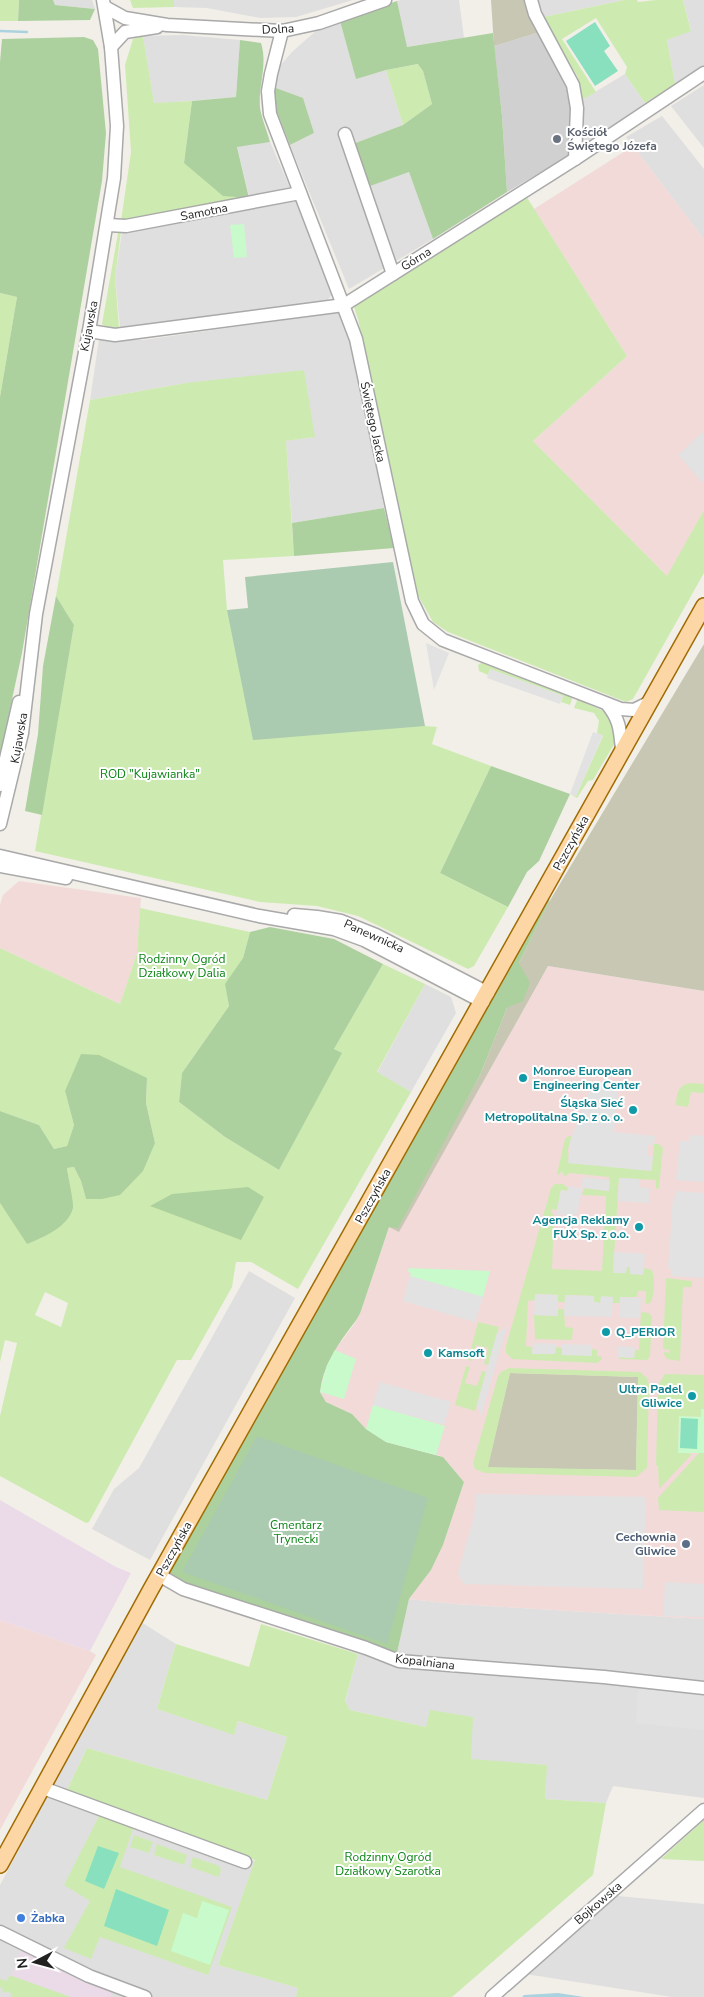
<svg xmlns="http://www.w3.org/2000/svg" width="704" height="1997" font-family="'Nunito Sans',sans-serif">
<rect width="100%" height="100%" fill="#f2efe9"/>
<g fill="#e0dfdf">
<path d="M53,0H92L95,9L55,5Z"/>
<path d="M174,0H353L296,17L260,18L207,8L174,7Z"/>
<path d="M401,0H459L464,38L406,47L397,1Z"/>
<path d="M533,0H624L539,18Z"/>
<path d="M683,0H704V68L675,84L667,40L691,30Z"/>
<path d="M340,21L356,78L386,70L403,125L354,144L370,185L409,172L433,239L349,289L290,145L314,133L273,87L279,67L293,51L317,30Z"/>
<path d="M183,35L240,40L236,97L154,104L143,36Z"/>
<path d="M625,74L645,103L579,150L580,101Z"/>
<path d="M704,85V148L671,106Z"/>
<path d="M662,116L704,169V239L626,137Z"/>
<path d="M270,142L295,199L332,294L327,301L120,327L115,277L122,232L252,209L237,146Z"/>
<path d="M341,312L354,353L384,508L292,523L286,441L314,437L186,383L90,400L99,339L143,340Z"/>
<path d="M425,984L451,997L456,1013L411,1092L377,1073Z"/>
<path d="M249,1271L295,1298L150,1560L92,1529L114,1489L139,1468Z"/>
<path d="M409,1599L455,1604L704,1619V1684L417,1657L397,1653Z"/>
<path d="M141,1622L176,1644L157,1709L234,1734L238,1721L287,1737L267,1800L87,1748L67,1790L255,1861L218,1965L299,1988L296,1997H0V1885Z"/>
<path d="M358,1654L419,1666L704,1690V1798L613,1786L606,1803L545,1799L546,1765L471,1760L426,1727L350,1710L345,1702Z"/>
<path d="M607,1895L704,1904V1997H672L519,1973Z"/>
</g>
<g fill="#f2dad9">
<path d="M633,146L704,239V510L668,577L533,441L627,356L534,209Z"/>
<path d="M19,881L141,898L137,953L120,1004L0,948V905L3,895Z"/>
<path d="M548,966L704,991V1619L455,1604L409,1599L431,1570L443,1545L464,1482L443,1457L366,1429L352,1414L326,1402L320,1392L331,1355L355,1323L361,1311L389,1227L399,1231Z"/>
<path d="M0,1620L90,1651L96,1655L0,1830Z"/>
</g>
<g fill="#ebdbe8">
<path d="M0,1500L116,1567L131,1573L90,1651L0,1620Z"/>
<path d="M21,1949L104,1983L111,1992L112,1997H71L12,1976Z"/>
</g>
<path fill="#d0d0d0" d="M540,32L569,85L572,111L571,154L507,192L502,116L494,46Z"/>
<g fill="#c7c7b4">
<path d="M491,0H529L540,32L494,46Z"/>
<path d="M704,644V991L548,966L399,1232L389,1227L447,1135L480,1075L507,1008L519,963L549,902Z"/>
<path d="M510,1373L638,1377L636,1470L487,1468Z"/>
</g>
<g fill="#cdebb0" fill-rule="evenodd">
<path d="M0,0H19L18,21H0Z"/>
<path d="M130,0H174V7L133,8Z"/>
<path d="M624,0H637L638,2L656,0H683L691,31L667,40L675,84L645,103L625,74L627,67L596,18L562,39L596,92L580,101L578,77L539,18Z"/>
<path d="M143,36L154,103L192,101L184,163L249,198L121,221L131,152L125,65L133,39Z"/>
<path d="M419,64L423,71L432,104L403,125L386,70Z"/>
<path d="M526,196L627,356L533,441L667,576L704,510V573L633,699L626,702L448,632L433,622L416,592L358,319L354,307L357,301Z"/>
<path d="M121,232L115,277L119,327L108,328L102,324L118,233Z"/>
<path d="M0,293L17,297L0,397Z"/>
<path d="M304,370L315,437L286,441L294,556L223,560L227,610L425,726L437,727L432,744L491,766L440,873L508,907L474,966L468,969L358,916L317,906L260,902L35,851L74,625L56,596L90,400L186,383Z"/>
<path d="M481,663L490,664L573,696L570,705L561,702L563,696L490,669L488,675L479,671L478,665Z"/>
<path d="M578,698C586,705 600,708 609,714L616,734V741L593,780L588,781L577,798L570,794L576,796L603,736L597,733L599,721L594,713L574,708Z"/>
<path d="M140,908L250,932L243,958L226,984L229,1006L182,1073L179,1102L225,1137L279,1170L341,1053L334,1049L383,964L425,984L377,1072L411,1092L298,1289L251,1262H236L232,1287L191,1360H177L89,1522L86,1523L0,1476V1416L17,1343L5,1340L0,1362V1203L27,1243L69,1183L67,1168L74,1167L81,1181L86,1199L155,1143L146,1103L147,1078L65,1091L74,1125L67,1146L54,1149L39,1125L0,1111V948L120,1004L137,953ZM45,1292L68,1303L61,1327L35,1315Z"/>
<path d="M691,1083L704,1084V1093L691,1092L688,1107L676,1105C677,1094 677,1085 691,1083Z"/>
<path d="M569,1136H572L568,1149L569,1163L652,1170L654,1144H659L663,1148L659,1188L656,1189V1180L619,1178L613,1272L626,1273V1267H630V1273L643,1275L644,1268L652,1270C655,1278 655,1296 650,1303L646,1304V1291H638L637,1297H620V1303H612L613,1297L601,1303L594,1302V1296L565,1295V1302H558V1295L535,1294V1300L528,1301L526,1346L532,1347V1353L555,1354L556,1347L562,1348V1355H592V1349L597,1350V1356L602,1357V1359L597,1363L512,1359L506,1353V1346L551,1188L555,1184H563L568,1188V1191L561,1190L557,1210L552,1209L551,1213L554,1215L552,1269L602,1271L606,1196L582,1195L584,1188L608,1191L609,1177L570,1173L565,1176H564V1173L561,1172L559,1175L557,1174L565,1139Z"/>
<path d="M666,1278L692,1281V1287H683L680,1361L667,1359L663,1352L670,1353V1350L663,1349Z"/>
<path d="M558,1309H564L565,1327L573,1328L572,1340L535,1339L534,1315L557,1316Z"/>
<path d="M641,1312L649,1313L652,1317L650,1356L647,1360L620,1359L619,1357L634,1358L635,1350H639Z"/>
<path d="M478,1322L499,1327L488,1365L484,1364L488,1348L476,1345L472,1361L468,1360Z"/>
<path d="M466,1366L470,1367L465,1383L477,1386L482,1371L486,1372L475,1411L455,1405Z"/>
<path d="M509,1368L640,1372L647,1378L649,1385L647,1468L636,1477L485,1473L475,1469L473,1463L498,1376L501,1372ZM510,1373L638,1377L636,1470L488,1467Z"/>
<path d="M665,1374L704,1375V1409H701V1417L679,1416L678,1452L692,1454L659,1489L658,1466L656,1465L658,1385Z"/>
<path d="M699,1453H704V1512L659,1510L658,1498Z"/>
<path d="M261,1624L358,1654L345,1701L350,1710L426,1727L430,1710L473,1717L471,1759L547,1765L545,1799L606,1803L593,1875L452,1997H296L298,1988L218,1965L255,1860L67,1790L87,1748L267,1800L287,1737L238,1721L234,1735L157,1709L176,1644L249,1667Z"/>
<path d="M100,1814L134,1826L120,1867L232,1907L208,1975L100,1937L91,1959L64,1948L90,1901L64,1885Z"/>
<path d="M704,1820V1861L661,1859Z"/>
<path d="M134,1835L153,1842L149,1853L130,1847Z"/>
<path d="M157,1844L187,1855L184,1865L154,1855Z"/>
<path d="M193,1857L219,1866L221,1870L219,1877L190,1867Z"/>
<path d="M12,1976L71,1997H11L12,1994L7,1991L5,1993L2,1991L3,1989L0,1987V1979L7,1981L8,1977Z"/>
</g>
<g fill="#add19e">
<path d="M19,0H53L55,5L95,9L90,20L18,21Z"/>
<path d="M397,1L407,47L493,33L502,116L507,192L433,239L409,172L370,186L353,144L403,125L432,104L423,71L418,64L386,70L356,79L340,21Z"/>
<path d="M84,37L93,40L98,49L106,133L102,181L22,653L0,755V397L17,297L0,293V62L2,39Z"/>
<path d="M240,40L261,43C268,65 258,85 260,108C262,119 267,131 270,142L237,147L249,198L223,196L184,163L192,101L236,97Z"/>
<path d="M273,87L303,98L314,133L290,145L277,112Z"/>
<path d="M384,508L394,548L294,556L292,523Z"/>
<path d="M56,596L74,625L42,815L25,811L38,734L43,666Z"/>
<path d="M491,766L570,794L539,861L527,872L508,907L440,873Z"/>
<path d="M553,876L549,902L519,963L530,983L523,1001L507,1008L480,1075L398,1228L389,1227L361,1311C358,1319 353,1324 348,1331C334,1350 323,1368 320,1392L326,1402L352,1414L366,1429L386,1442L443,1457L464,1482L443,1545L431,1570L409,1599L397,1653L308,1625L165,1576Z"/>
<path d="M270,927L334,939L383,964L334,1049L342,1053L279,1170L225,1137L179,1102L182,1073L229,1006L225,984L243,958L250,932Z"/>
<path d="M81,1054L99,1055L147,1078L146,1103L155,1143L143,1171L120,1195L102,1199H86L81,1181L74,1167L67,1168C68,1177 74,1202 73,1208C68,1227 44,1237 27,1244L0,1203V1111L39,1125L54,1149L67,1146L74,1125L65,1091Z"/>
<path d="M248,1187L264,1197L241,1240L150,1206L172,1194Z"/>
</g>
<g fill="#aacbaf">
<path d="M393,562L425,726L253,740L227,610L248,608L245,577Z"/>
<path d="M257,1436L428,1498L387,1644L182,1572Z"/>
</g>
<g fill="#c8facc">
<path d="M244,224L247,257L234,258L230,225Z"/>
<path d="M409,1268L490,1271L483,1297L410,1276L411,1273L408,1272Z"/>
<path d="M335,1350L356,1359L344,1399L320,1392L327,1365Z"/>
<path d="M373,1405L445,1426L436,1455L386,1442L366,1429Z"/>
<path d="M701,1409H704V1453H678L679,1416L701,1417Z"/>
<path d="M202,1901L229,1910L210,1965L171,1951L183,1913L197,1918Z"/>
</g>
<g fill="#88e0be">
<path d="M595,22L610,46L604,51L618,71L595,86L566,41Z"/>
<path d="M681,1418L698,1419L697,1449L680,1448Z"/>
<path d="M98,1846L119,1853L104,1889L85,1881Z"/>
<path d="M116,1889L169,1910L157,1946L104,1926Z"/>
</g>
<g fill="#e2e2e2">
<path d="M704,431V484L678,455Z"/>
<path d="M426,643L449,653L434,690Z"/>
<path d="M490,669L563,696L560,704L487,678Z"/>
<path d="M593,732L603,735L576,796L570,794Z"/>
<path d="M592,1084L618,1088L614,1132L655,1136L654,1145H648V1156H653L651,1171L568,1163L570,1141Z"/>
<path d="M689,1135L704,1136V1182L676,1180L680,1141H689Z"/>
<path d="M583,1177L610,1180L609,1191L582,1188L577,1215H556L561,1190L567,1191L569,1186L581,1188Z"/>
<path d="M619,1178L640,1179L639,1187L649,1188V1203L618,1201Z"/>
<path d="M676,1191L704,1193V1278L671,1276V1269H668L673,1197H676Z"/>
<path d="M614,1252L645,1254L643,1275L630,1274V1267H627L626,1273H613Z"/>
<path d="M410,1276L483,1297L475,1322L403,1301Z"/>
<path d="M535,1294L558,1295V1316L534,1315Z"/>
<path d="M565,1295L594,1296V1302L600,1303L601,1296L613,1297L612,1317L564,1316Z"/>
<path d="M620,1297L641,1298L640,1318H619Z"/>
<path d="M507,1327L500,1350L481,1416L477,1405L497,1333Z"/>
<path d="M533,1343L556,1344L555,1354H532Z"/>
<path d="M562,1344L592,1345V1356L562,1355Z"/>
<path d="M618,1346L635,1347L634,1358L617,1357Z"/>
<path d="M380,1382L451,1402L444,1425L373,1405Z"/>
<path d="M476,1494L646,1497L643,1589L465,1584L460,1579L458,1573L474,1517Z"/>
<path d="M665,1582L704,1584V1617L663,1616Z"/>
<path d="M638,1688L704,1694V1730L636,1723Z"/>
</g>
<path fill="#aad3df" d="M558,1993L584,1997H522L524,1995Z"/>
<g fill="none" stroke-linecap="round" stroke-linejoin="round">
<path stroke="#aad3df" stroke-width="2.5" d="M0,31L27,32"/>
<g stroke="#a9a9a9" stroke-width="15">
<g id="minor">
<path d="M531,0L535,14L573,85L577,108L575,159"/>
<path d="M105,7L125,18L167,25L282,31L319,23L385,0"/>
<path d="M282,31L271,74L268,91L270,114L356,339L412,601L423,624L443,640L621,709L634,710L650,702"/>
<path d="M111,47L125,32L157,27"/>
<path d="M345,134L393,274"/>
<path d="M108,225L126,226L300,193"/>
<path d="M89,331L115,335L344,305L575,159L704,73"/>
<path d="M607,704C620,720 620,730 622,750"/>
<path d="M0,785L19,702"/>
<path d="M0,824L22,733L36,614L89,331L114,178L117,126L111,47L103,0"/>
<path d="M0,856L259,916L334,929L364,940L483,1002"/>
<path d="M0,866L66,878"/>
<path d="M294,915L317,917L341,921L376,935L488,993"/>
<path d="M159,1575L183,1589L366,1648L399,1661L604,1677L704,1688"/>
<path d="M43,1788L245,1862"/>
<path d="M0,1932L89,1976L145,1997"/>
<path d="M492,1997L704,1810"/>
</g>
</g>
<g stroke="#a06b00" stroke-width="18">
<path id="major" d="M0,1865L151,1589L704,606"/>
</g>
<use href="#minor" stroke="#fff" stroke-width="12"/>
<use href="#major" stroke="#fcd6a4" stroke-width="15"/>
</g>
<circle fill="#6b7280" stroke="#fff" stroke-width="2" cx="557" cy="139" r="5"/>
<g fill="#0f9aa8" stroke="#fff" stroke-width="2">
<circle cx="523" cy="1078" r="5"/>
<circle cx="633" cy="1110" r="5"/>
<circle cx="639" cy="1227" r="5"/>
<circle cx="606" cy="1332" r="5"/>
<circle cx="428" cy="1353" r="5"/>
<circle cx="692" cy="1396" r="5"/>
</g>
<circle fill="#5c6f8a" stroke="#fff" stroke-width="2" cx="686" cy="1544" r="5"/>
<circle fill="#3f7fe0" stroke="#fff" stroke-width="2" cx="21" cy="1918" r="5"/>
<g text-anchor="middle" stroke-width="4" stroke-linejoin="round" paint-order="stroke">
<g font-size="12" fill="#222" stroke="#fff">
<text transform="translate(278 29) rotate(-3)" y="4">Dolna</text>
<text transform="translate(204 212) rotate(-11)" y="4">Samotna</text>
<text transform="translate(416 259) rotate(-32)" y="4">Górna</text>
<text transform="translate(89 326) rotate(-79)" y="4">Kujawska</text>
<text transform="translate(373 422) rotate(78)" y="4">Świętego Jacka</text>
<text transform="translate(19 738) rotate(-80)" y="4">Kujawska</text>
<text transform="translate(571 843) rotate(-61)" y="4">Pszczyńska</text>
<text transform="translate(374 936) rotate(24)" y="4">Panewnicka</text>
<text transform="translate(373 1196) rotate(-61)" y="4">Pszczyńska</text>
<text transform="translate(174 1549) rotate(-61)" y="4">Pszczyńska</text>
<text transform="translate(425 1662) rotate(7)" y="4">Kopalniana</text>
<text transform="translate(598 1903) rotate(-41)" y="4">Bojkowska</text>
</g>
<g font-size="12" font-weight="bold" fill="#5b616d" stroke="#fff" text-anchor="start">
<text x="567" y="136">Kościół<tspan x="567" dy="14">Świętego Józefa</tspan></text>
</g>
<g font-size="12" fill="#0c8416" stroke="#fff">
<text x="150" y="778">ROD "Kujawianka"</text>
<text x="182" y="963">Rodzinny Ogród<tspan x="182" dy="14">Działkowy Dalia</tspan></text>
<text x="296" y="1529">Cmentarz<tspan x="296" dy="14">Trynecki</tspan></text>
<text x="388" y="1861">Rodzinny Ogród<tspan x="388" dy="14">Działkowy Szarotka</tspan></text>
</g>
<g font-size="12" font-weight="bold" fill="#0d838f" stroke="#fff" text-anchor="start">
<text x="533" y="1075">Monroe European<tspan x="533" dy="14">Engineering Center</tspan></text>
<text x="623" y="1107" text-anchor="end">Śląska Sieć<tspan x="623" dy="14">Metropolitalna Sp. z o. o.</tspan></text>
<text x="629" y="1224" text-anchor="end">Agencja Reklamy<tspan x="629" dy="14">FUX Sp. z o.o.</tspan></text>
<text x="616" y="1336">Q_PERIOR</text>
<text x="438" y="1357">Kamsoft</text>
<text x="682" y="1393" text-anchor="end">Ultra Padel<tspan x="682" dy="14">Gliwice</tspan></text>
</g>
<g font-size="12" font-weight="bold" fill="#4e5e75" stroke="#fff" text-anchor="end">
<text x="676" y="1541">Cechownia<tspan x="676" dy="14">Gliwice</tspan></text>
</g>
<g font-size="12" font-weight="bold" fill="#366cbe" stroke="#fff" text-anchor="start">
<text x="31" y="1922">Żabka</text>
</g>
</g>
<g transform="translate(35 1962) rotate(264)" stroke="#ffffff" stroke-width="4" paint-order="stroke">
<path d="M0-4L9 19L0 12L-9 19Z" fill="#222222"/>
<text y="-8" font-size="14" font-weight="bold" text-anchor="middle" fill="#222222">N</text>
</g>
</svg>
